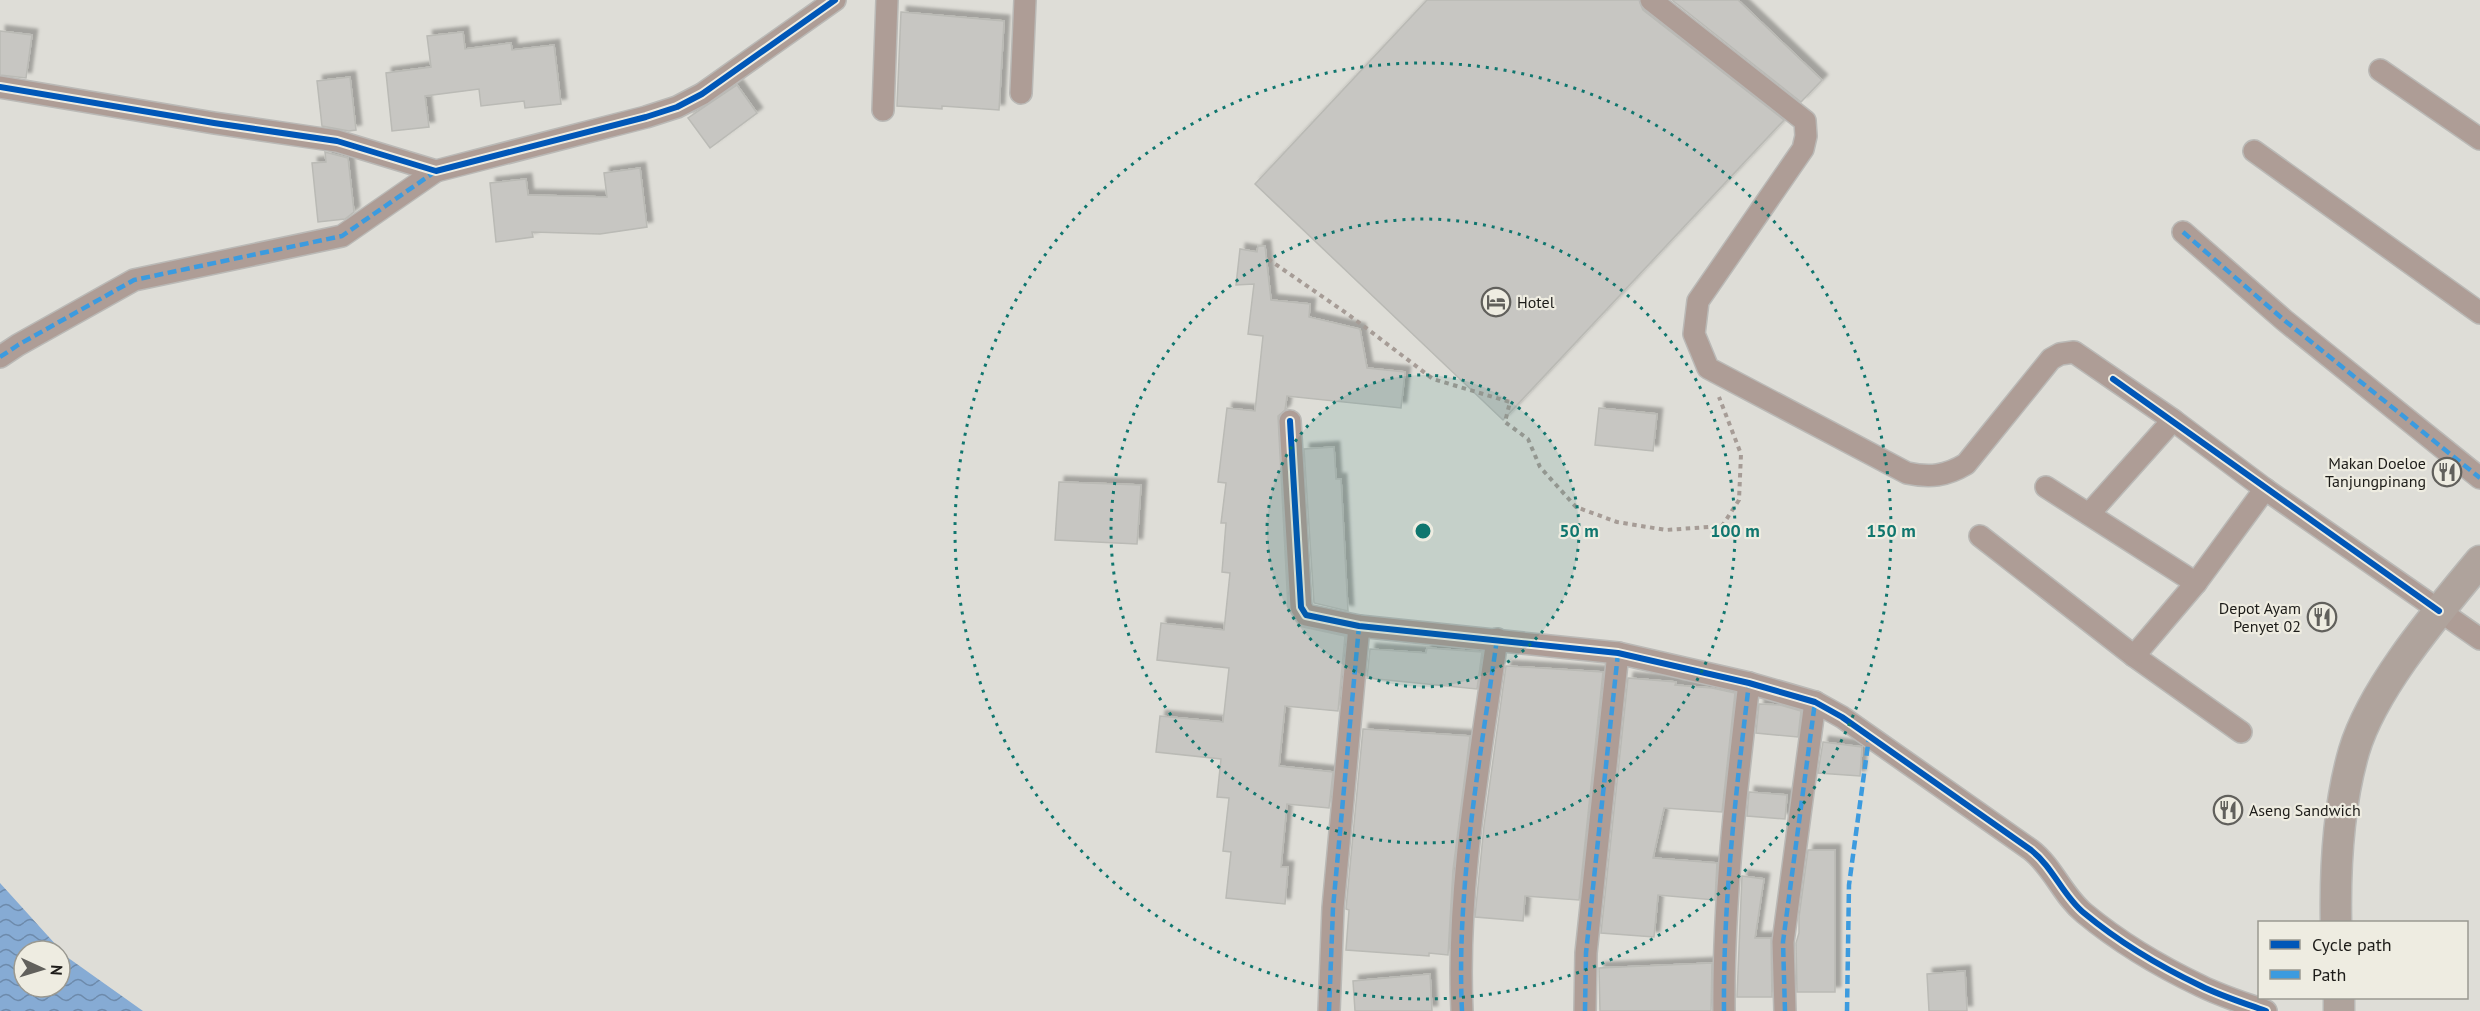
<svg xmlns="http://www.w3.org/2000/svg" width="2480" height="1011" font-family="'PT Sans',sans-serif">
<defs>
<pattern id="water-waves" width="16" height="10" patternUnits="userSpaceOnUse" patternTransform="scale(1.5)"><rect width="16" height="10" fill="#86abd4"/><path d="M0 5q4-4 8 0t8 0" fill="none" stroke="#6d8aab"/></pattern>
<filter id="shadow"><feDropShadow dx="5.5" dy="-5.5" stdDeviation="1.5" flood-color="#0004"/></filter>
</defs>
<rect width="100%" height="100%" fill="#deddd7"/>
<path fill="url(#water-waves)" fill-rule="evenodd" d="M0,883L67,957L143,1011H0ZM24,951H60V987H24Z"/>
<g fill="#c7c6c2" stroke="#babab5" stroke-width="1.5" filter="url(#shadow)">
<path d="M1427,0H1639L1643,10L1784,120L1503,420L1255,184Z"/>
<path d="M1672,0H1738L1822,80L1801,102Z"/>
<path d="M901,12L1004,21L999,110L942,106V109L897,106Z"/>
<path d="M0,31L32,35L26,78L0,75Z"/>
<path d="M463,32L465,49L511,43L512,50L554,45L561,104L525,108L524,101L481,106L479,89L425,96L429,127L392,131L386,73L431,67L427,36Z"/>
<path d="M350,77L356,130L349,131L322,126L317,81Z"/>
<path d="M737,85L757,113L710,148L688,118Z"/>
<path d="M325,152L348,158L354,212L345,219L318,222L312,163L326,162Z"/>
<path d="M640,168L647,227L600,234L532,232L533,237L496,242L490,183L526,179L528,195L607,197L604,173Z"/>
<path d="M1258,246H1265L1271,300L1310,304L1309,317L1360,329L1367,368L1405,372L1401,408L1287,396L1285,410L1278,416L1288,608L1299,626L1345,636L1338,711L1285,706L1279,766L1333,772L1329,808L1287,804L1281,867H1288L1285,904L1226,898L1231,852L1223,851L1229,798L1217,797L1221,759L1156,752L1160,716L1223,722L1229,668L1157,660L1161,623L1224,630L1230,573L1222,572L1226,523H1221L1226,483L1218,482L1227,408L1255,411L1263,336L1248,334L1254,284L1236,285L1240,249L1257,252Z"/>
<path d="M1599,408L1657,414L1653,451L1595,445Z"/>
<path d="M1334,447L1336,479H1341L1348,611L1314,603L1304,449Z"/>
<path d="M1059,482L1141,485L1137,544L1055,540Z"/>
<path d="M1427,648L1482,652L1477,689L1367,678L1370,649L1426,653Z"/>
<path d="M1506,666L1603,672L1579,900L1525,896L1523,921L1475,917L1484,826Z"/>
<path d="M1628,678L1676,682L1675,685L1712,688L1735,693L1722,812L1664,808L1653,858L1717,863L1715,900L1658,895L1654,937L1601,933Z"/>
<path d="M1759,704L1780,705L1801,711L1798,737L1756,733Z"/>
<path d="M1363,729L1470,736L1453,870L1448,955L1429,953V956L1346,950L1349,910L1346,909Z"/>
<path d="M1823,742L1862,747L1860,776L1818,773Z"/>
<path d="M1749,792L1787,795L1785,819L1747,816Z"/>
<path d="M1808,850H1835V992H1797L1796,943L1799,933V917Z"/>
<path d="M1742,876L1764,879L1755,938H1771L1772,997H1737Z"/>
<path d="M1712,963L1711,1011H1600L1599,968Z"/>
<path d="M1965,971L1967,1011H1929L1927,974Z"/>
<path d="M1430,974L1432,1011H1355L1353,981Z"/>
</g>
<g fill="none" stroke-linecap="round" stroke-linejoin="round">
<g stroke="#bab9b6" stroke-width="24">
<g id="minor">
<path d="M1651,0L1805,121L1806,136L1803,149L1698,301L1694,334L1708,368L1907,473C1930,478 1946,476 1966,464L2051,359L2060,354L2074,352L2173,420L2265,489L2480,639"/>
<path d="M2380,70L2480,139"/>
<path d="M0,87L214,123L337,141L436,171L646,117L677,107L702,94L835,0"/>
<path d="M1021,93L1025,0"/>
<path d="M883,110L887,0"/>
<path d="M2254,151L2480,313"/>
<path d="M2183,232L2284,320L2480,478"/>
<path d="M0,357L18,345L134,280L342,236L436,171"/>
<path d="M1290,421L1301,607L1306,615L1359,626L1618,653L1749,683L1815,702L1842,717L2031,850C2053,867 2063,896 2084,913C2119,942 2161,967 2201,986C2221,996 2244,1003 2266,1011"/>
<path d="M2046,487L2196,583"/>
<path d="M2089,514L2173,420"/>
<path d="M1980,536L2134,656L2241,732"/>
<path d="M2134,656L2196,583L2265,489"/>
<path d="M1329,1011L1333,908L1359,626"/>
<path d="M1462,1011C1456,889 1480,760 1497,639"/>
<path d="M1585,1011L1586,953L1618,653"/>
<path d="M1724,1011C1723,901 1736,792 1749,683"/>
<path d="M1785,1011L1783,942L1815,702"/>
</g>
</g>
<g stroke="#bab9b6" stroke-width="33">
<g id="highway">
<path d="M2336,922C2335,868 2339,803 2354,751C2373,687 2438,612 2480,561"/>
<path d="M2339,998V1011"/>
</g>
</g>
<path stroke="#a69c96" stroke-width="4" stroke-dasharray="4.5 4.5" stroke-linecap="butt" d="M1268,259L1349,315L1433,379L1510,402L1505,422L1528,439L1540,467L1576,507L1617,522L1666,530L1722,526L1739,500L1741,454L1719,397"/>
<use href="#minor" stroke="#ae9d96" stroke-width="21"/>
<use href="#highway" stroke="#afa39c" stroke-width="30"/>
<g stroke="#3c9bdf" stroke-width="4.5" stroke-dasharray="9 4.5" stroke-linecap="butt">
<path d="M2183,232L2284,320L2480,478"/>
<path d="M0,357L18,345L134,280L342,236L436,171"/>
<path d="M1329,1011L1333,908L1359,626"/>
<path d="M1462,1011C1456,889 1480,760 1497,639"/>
<path d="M1585,1011L1586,953L1618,653"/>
<path d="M1724,1011C1723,901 1736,792 1749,683"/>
<path d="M1785,1011L1783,942L1815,702"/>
<path d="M1847,1011L1849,885L1869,737"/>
</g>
<g stroke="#eeece1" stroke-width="10">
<g id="cycleway">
<path d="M0,87L214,123L337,141L436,171L646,117L677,107L702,94L835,0"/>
<path d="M2113,379L2439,611"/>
<path d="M1290,421L1301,607L1306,615L1359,626L1618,653L1749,683L1815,702L1842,717L2031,850C2053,867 2063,896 2084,913C2119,942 2161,967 2201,986C2221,996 2244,1003 2266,1011"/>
</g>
</g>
<use href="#cycleway" stroke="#0057b8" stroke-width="6"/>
</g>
<circle cx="1423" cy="531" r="156" fill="#0f766e" fill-opacity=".12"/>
<g fill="none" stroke="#0f766e" stroke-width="3" stroke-dasharray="3 6">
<circle cx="1423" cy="531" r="156"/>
<circle cx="1423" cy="531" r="312"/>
<circle cx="1423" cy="531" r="468"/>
</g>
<defs>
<g id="hotel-ring" transform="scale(1.5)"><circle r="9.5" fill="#eeece1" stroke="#61605c" stroke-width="1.5"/><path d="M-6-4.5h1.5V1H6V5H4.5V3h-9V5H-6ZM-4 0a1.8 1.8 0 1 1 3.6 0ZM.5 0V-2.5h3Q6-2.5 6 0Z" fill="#61605c"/></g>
<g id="restaurant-ring" transform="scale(1.5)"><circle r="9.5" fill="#eeece1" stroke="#61605c" stroke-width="1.5"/><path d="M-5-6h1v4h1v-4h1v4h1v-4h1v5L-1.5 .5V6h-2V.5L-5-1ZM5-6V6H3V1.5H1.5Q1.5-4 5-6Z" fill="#61605c"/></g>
</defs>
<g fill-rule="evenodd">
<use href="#hotel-ring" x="1496" y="302"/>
<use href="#restaurant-ring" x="2447" y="472"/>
<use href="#restaurant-ring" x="2322" y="617"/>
<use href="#restaurant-ring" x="2228" y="810"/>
</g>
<g text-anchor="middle" stroke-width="4.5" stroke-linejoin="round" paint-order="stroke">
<g font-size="16" fill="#1d1c19" stroke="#eeece1" text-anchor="start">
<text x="1517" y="308">Hotel</text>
<text x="2426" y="469" text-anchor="end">Makan Doeloe<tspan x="2426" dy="18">Tanjungpinang</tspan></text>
<text x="2301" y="614" text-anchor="end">Depot Ayam<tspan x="2301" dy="18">Penyet 02</tspan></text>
<text x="2249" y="816">Aseng Sandwich</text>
</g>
</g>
<circle cx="1423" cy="531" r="9" fill="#0f766e" stroke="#eeece1" stroke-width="3"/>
<g font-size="18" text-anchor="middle" font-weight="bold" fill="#0f766e" stroke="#eeece1" stroke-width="4.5" stroke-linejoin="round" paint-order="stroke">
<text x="1579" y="537">50 m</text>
<text x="1735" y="537">100 m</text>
<text x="1891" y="537">150 m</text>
</g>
<rect x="2258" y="921" width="210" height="78" fill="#eeece1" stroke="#9a9991" stroke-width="1.5"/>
<rect x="2270" y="940" width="30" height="9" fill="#0057b8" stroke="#9a9991" stroke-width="1.5"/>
<text x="2312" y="951" font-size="18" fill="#1d1c19">Cycle path</text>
<rect x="2270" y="970" width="30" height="9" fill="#3c9bdf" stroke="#9a9991" stroke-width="1.5"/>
<text x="2312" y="981" font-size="18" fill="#1d1c19">Path</text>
<g transform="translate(42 969) rotate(94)"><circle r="28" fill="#eeece1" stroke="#9a9991" stroke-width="1.5"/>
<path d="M0-4.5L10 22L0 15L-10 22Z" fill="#61605c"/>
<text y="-9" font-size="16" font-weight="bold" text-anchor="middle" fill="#1d1c19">N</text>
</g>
</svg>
